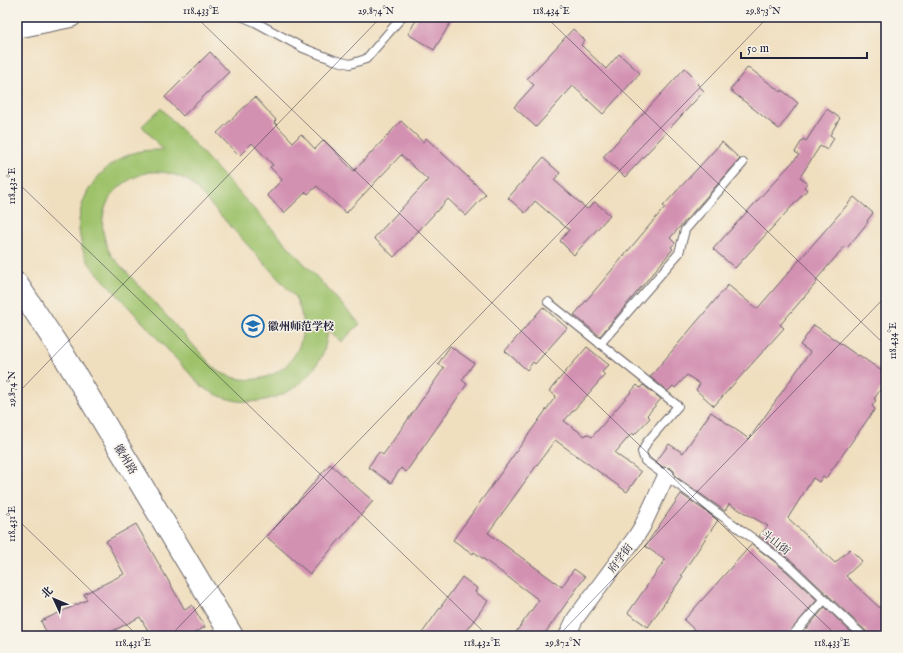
<svg xmlns="http://www.w3.org/2000/svg" width="903" height="653" font-family="'IM FELL English','Noto Serif SC',serif">
<rect width="100%" height="100%" fill="#f7f3e8"/>
<filter id="ink" filterUnits="userSpaceOnUse"><feTurbulence type="fractalNoise" baseFrequency=".025" numOctaves="2"/><feDisplacementMap in="SourceGraphic" scale="8" xChannelSelector="R" yChannelSelector="G"/><feConvolveMatrix kernelMatrix="1 2 1 2 8 2 1 2 1" color-interpolation-filters="sRGB"/></filter>
<filter id="wash" filterUnits="userSpaceOnUse"><feTurbulence type="fractalNoise" baseFrequency=".012" numOctaves="4" result="noise"/><feDisplacementMap in="SourceGraphic" scale="16" xChannelSelector="R" yChannelSelector="G"/><feGaussianBlur stdDeviation="0.9" result="paint"/><feColorMatrix in="noise" values="0 0 0 0 0 0 0 0 0 0 0 0 0 0 0 0 0 1.4 0 .05"/><feComposite in="paint" operator="in"/></filter>
<g filter="url(#wash)">
<rect width="100%" height="100%" fill="#f0dfbf"/>
<path fill="#9ec26b" stroke="#607253" fill-rule="evenodd" d="M161,108L360,324L341,342L328,329C327,337 326,345 323,353C309,386 273,406 238,401C224,399 212,393 201,386L90,265C86,258 82,250 81,242C71,203 98,164 136,152C145,150 154,150 163,150L142,126ZM149,172C165,171 176,174 190,182L295,297C323,351 269,401 216,370L111,255C91,217 108,183 149,172Z"/>
<g id="blocks">
<g fill="#d391b2">
<path d="M418,17H454L434,50L408,34Z"/>
<path d="M573,29L585,40L581,45L606,69L619,54L640,73L603,114L573,86L536,127L514,107L534,85L527,79Z"/>
<path d="M210,52L229,72L183,116L165,97Z"/>
<path d="M748,67L781,92L782,90L798,103L779,129L730,90Z"/>
<path d="M685,68L699,82L697,84L704,91L625,177L603,157Z"/>
<path d="M255,97L276,120L274,122L293,142L301,134L315,149L324,140L354,171L401,121L423,142L426,138L486,194L466,216L448,199L394,257L374,238L428,180L401,155L346,213L317,186L308,194L306,192L284,213L267,195L282,180L270,167L273,165L252,143L239,156L217,133Z"/>
<path d="M827,109L840,118L830,135L834,138L827,150L820,146L800,177L807,183L804,187L807,190L735,268L713,249L799,155L795,152L803,139L806,141Z"/>
<path d="M722,142L740,159L670,238L675,243L671,247L673,249L600,336L574,315L665,207L663,206Z"/>
<path d="M543,158L560,173L554,180L587,209L595,202L610,215L574,255L560,241L569,230L535,201L525,213L508,198Z"/>
<path d="M854,197L873,213L867,221L868,222L847,248L845,246L816,280L817,282L780,325L784,328L714,406L696,390L700,384L687,375L675,388L673,386L668,391L650,377L728,285L757,309Z"/>
<path d="M543,307L567,328L535,364L533,362L527,370L505,351Z"/>
<path d="M814,325L858,356L859,355L886,374V381L874,399L876,400L872,406L875,409L826,478L823,476L819,482L813,478L788,518L835,563L850,549L862,561L846,576L886,614V627L877,636H868L867,632L794,563L759,536L768,526L729,504L725,511L675,476L674,471L670,468L663,467L656,462L669,444L683,453L711,412L749,439L810,352L800,345Z"/>
<path d="M450,346L474,363L462,380L467,384L406,472L401,468L391,483L368,467L379,452L383,455L444,368L438,364Z"/>
<path d="M587,347L609,365L602,372L605,375L564,421L585,436L587,434L592,437L637,385L640,388L643,385L661,399L647,415L650,418L634,435L632,433L615,453L641,472L627,492L555,440L488,533L562,587L574,569L585,577L543,636H513L539,600L474,552L473,554L453,540L556,396L549,391Z"/>
<path d="M330,464L373,501L310,574L267,537Z"/>
<path d="M681,494L718,520L681,575L683,576L648,627L628,613L665,560L645,546Z"/>
<path d="M136,524L185,610L192,605L205,627L189,636H151L140,617L105,635L103,631L92,636H48L41,621L87,600L84,594L124,574L106,541Z"/>
<path d="M752,544L786,571L817,600L786,636H701L684,620Z"/>
<path d="M462,577L477,588L475,592L488,601L462,636H420Z"/>
<path d="M825,607L855,636H816L807,628Z"/>
</g>
</g>
</g>
<g filter="url(#ink)">
<use href="#blocks" fill-opacity="0" stroke="#6a6469" stroke-width="1"/>
<g fill="none" stroke-linecap="round" stroke-linejoin="round">
<g stroke="#6a6469" stroke-width="10">
<g id="service">
<path d="M243,17L255,22L303,48L334,60L350,64L366,59L402,17"/>
<path d="M548,302L678,406L647,442L642,452L645,461L751,537L790,567L863,636"/>
<path d="M600,344L679,253L685,230L743,163"/>
<path d="M792,636L824,600"/>
</g>
</g>
<g stroke="#6a6469" stroke-width="18">
<path id="minor" d="M567,636L575,619L635,538L642,527L666,476"/>
</g>
<g stroke="#6a6469" stroke-width="22">
<path id="tertiary" d="M17,28L71,17"/>
</g>
<g stroke="#6a6469" stroke-width="24">
<path id="secondary" d="M17,284L63,354L232,636"/>
</g>
<use href="#service" stroke="#fff" stroke-width="8"/>
<use href="#minor" stroke="#fff" stroke-width="16"/>
<use href="#tertiary" stroke="#fff" stroke-width="20"/>
<use href="#secondary" stroke="#fff" stroke-width="22"/>
</g>
</g>
<path fill="none" stroke="#22223b" stroke-width="1" stroke-opacity="0.45" d="M196,17L837,636M546,17L886,346M17,182L488,636M17,394L381,17M17,519L138,636M170,636L768,17M558,636L886,296"/>
<defs>
<g id="school-ring" transform="scale(1.15)"><circle r="9.5" fill="#f7f3e8" stroke="#1f6fb2" stroke-width="1.5"/><path d="M0-5L7-2L0 1L-7-2ZM-4 1L0 2.5L4 1V4Q0 6-4 4Z" fill="#1f6fb2"/></g>
</defs>
<g fill-rule="evenodd">
<use href="#school-ring" x="253" y="326"/>
</g>
<g text-anchor="middle" stroke-width="3" stroke-linejoin="round" paint-order="stroke">
<g font-size="11" font-weight="bold" fill="#22223b" stroke="#f7f3e8" text-anchor="start">
<text x="268" y="330">徽州师范学校</text>
</g>
<g font-size="11" fill="#22223b" stroke="#f7f3e8">
<text transform="translate(126 459) rotate(59)" y="4">徽州路</text>
<text transform="translate(776 542) rotate(38)" y="4">斗山街</text>
<text transform="translate(620 558) rotate(-53)" y="4">府学街</text>
</g>
</g>
<rect width="903" height="653" fill="none" stroke="#f7f3e8" stroke-width="44"/>
<g transform="translate(54 599) rotate(314)" stroke="#f7f3e8" stroke-width="3" paint-order="stroke">
<path d="M0-3L7 15L0 10L-7 15Z" fill="#22223b"/>
<text y="-6" font-size="11" font-weight="bold" text-anchor="middle" fill="#22223b">北</text>
</g>
<path d="M741 52v6h126v-6" fill="none" stroke="#22223b" stroke-width="2"/>
<text x="747" y="52" font-size="12" fill="#22223b" stroke="#f7f3e8" stroke-width="3" paint-order="stroke">50 m</text>
<rect x="22" y="22" width="859" height="609" fill="none" stroke="#22223b" stroke-width="1.5"/>
<g font-size="10" text-anchor="middle" fill="#22223b">
<text x="201" y="14">118.433°E</text>
<text x="376" y="14">29.874°N</text>
<text x="551" y="14">118.434°E</text>
<text x="763" y="14">29.873°N</text>
<text transform="translate(11 186) rotate(-90)" y="4">118.432°E</text>
<text transform="translate(892 341) rotate(-90)" y="4">118.434°E</text>
<text transform="translate(11 389) rotate(-90)" y="4">29.874°N</text>
<text transform="translate(11 524) rotate(-90)" y="4">118.431°E</text>
<text x="133" y="646">118.431°E</text>
<text x="482" y="646">118.432°E</text>
<text x="563" y="646">29.872°N</text>
<text x="832" y="646">118.433°E</text>
</g>
</svg>
